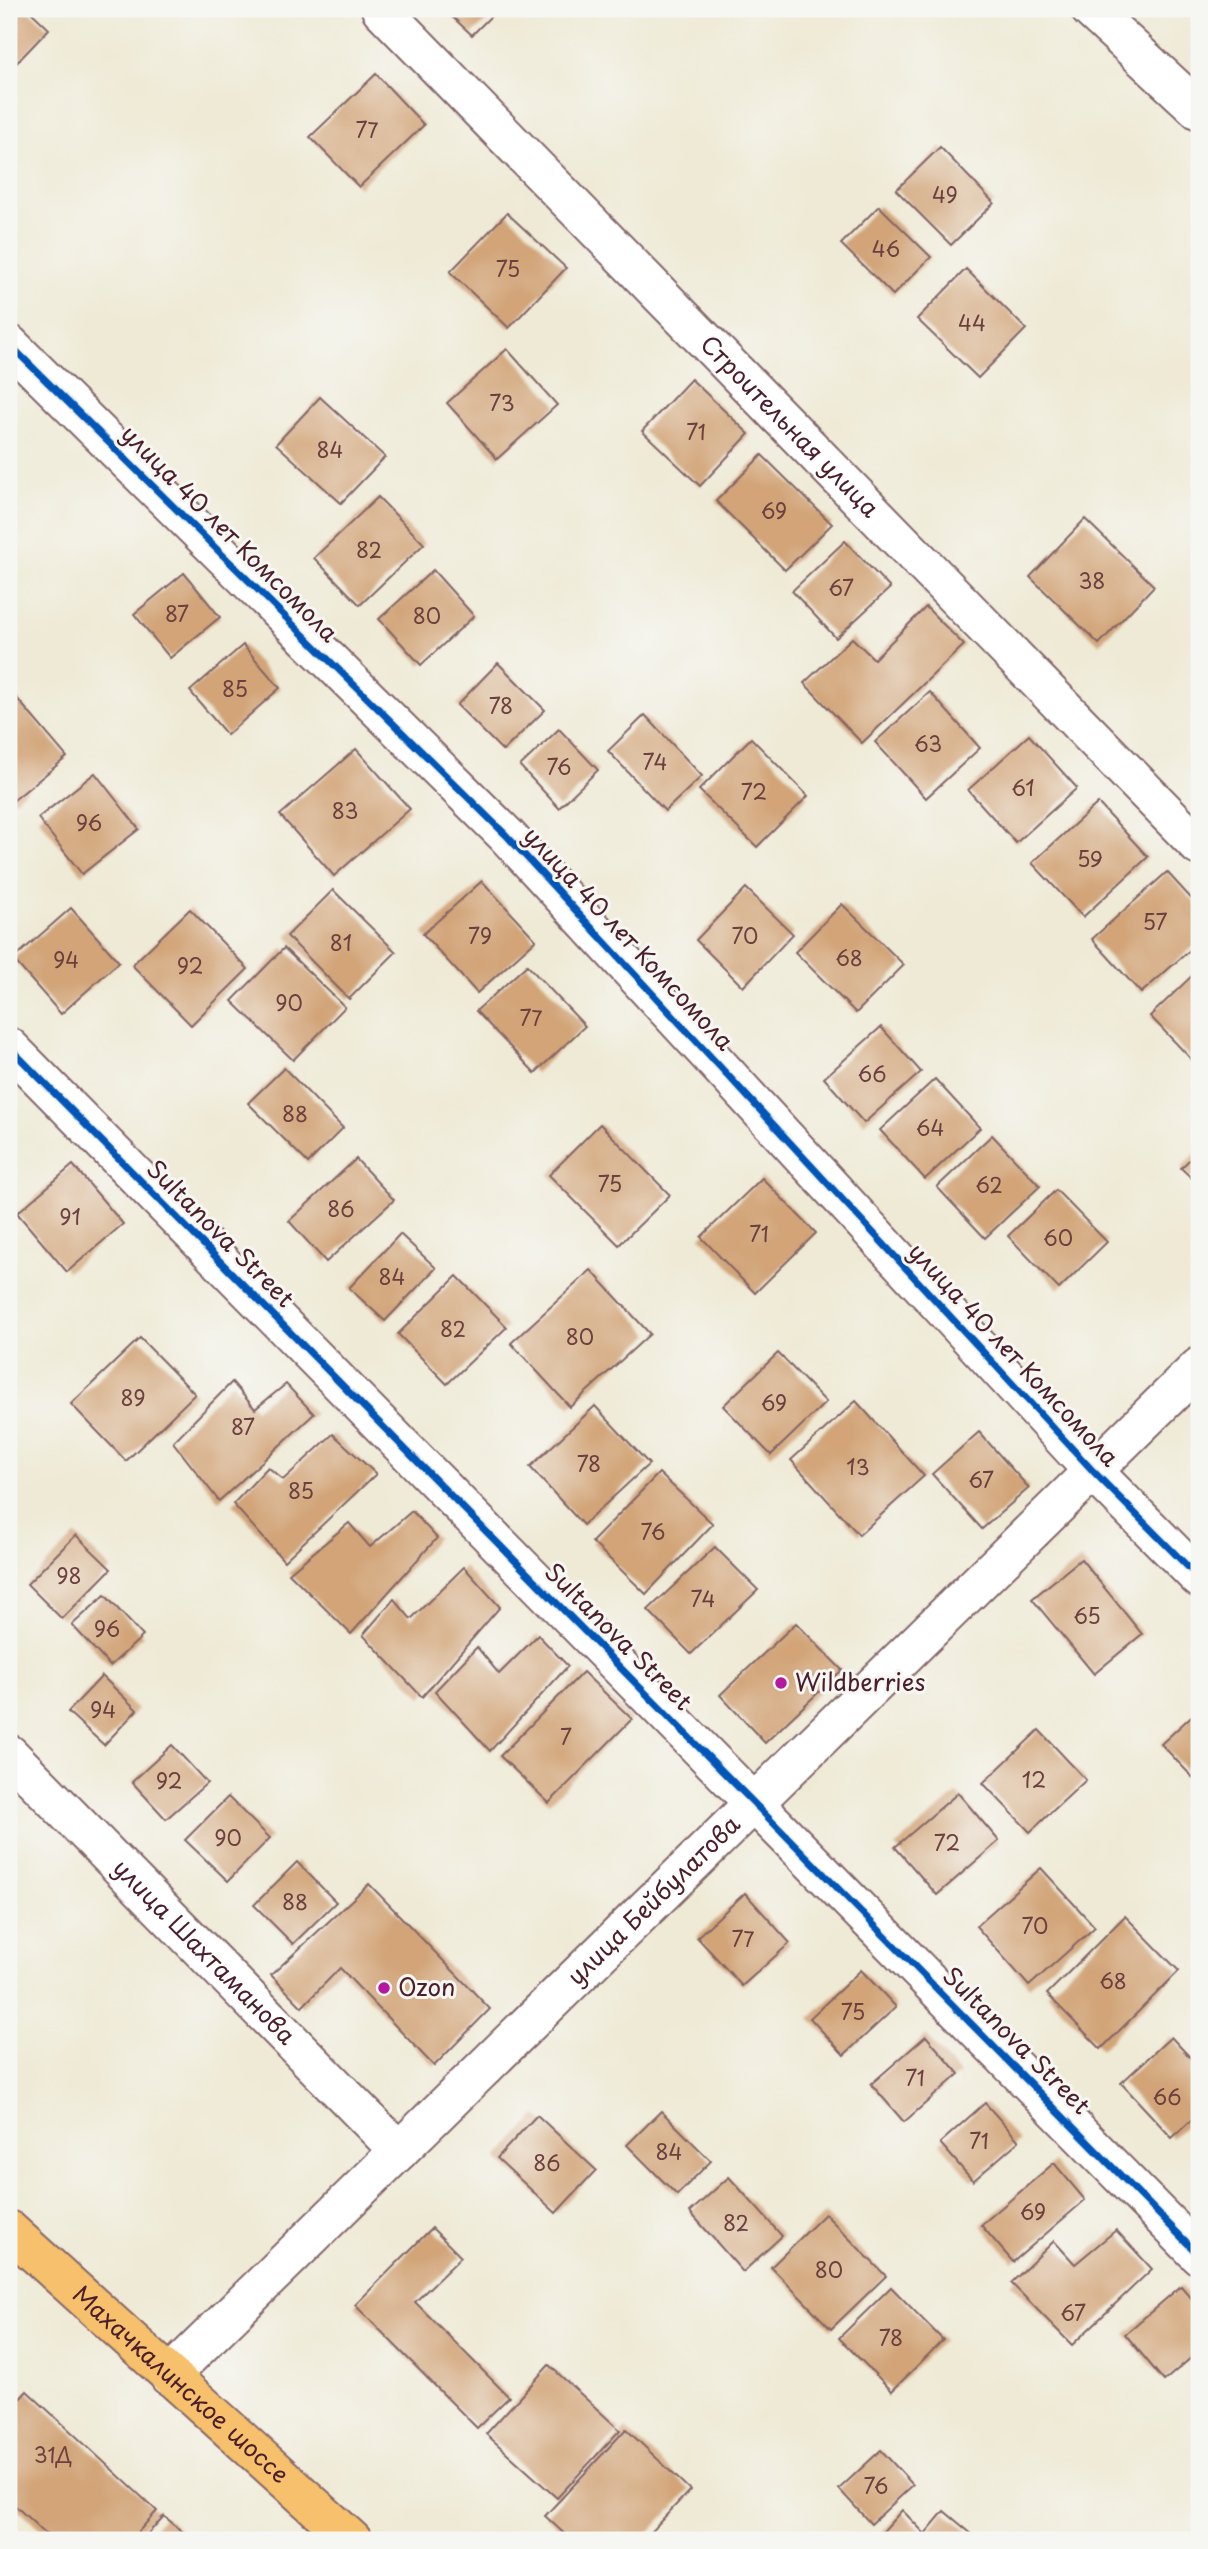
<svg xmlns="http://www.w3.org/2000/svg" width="1208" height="2549" font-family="'Playpen Sans',sans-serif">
<rect width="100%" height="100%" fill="#f6f6f2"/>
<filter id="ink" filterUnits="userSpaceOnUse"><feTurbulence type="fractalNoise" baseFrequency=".0143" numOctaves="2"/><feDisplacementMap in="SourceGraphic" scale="14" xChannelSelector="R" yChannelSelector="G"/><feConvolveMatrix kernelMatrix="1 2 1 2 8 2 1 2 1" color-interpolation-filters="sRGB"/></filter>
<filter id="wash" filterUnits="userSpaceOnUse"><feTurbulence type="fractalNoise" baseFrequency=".00686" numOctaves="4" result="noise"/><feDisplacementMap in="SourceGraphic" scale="28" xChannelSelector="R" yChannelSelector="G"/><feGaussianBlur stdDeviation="1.57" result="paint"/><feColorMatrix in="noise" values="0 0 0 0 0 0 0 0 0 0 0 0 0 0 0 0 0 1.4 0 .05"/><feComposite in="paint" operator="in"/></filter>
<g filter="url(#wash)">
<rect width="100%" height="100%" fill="#efead6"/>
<g id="blocks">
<g fill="#d2a478">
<path d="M9,9H28L49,29L9,71Z"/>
<path d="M444,9H498L472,35Z"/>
<path d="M376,74L424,125L359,187L310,137Z"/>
<path d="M940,147L994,203L951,245L896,190Z"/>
<path d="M879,206L931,257L893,295L841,244Z"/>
<path d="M507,213L566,268L509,328L450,272Z"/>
<path d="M966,269L1026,329L978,378L917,319Z"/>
<path d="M507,349L557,405L497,459L447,403Z"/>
<path d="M691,379L749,434L700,486L642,431Z"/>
<path d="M320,397L385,457L341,503L276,444Z"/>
<path d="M762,455L832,524L785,570L716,501Z"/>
<path d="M378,497L424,544L360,605L314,558Z"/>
<path d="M1085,519L1154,586L1099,644L1030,577Z"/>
<path d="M845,541L890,588L836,638L792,591Z"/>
<path d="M433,570L474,616L421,665L379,619Z"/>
<path d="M184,573L220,617L170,658L134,614Z"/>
<path d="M926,607L964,645L862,743L804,683L852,638L874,659Z"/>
<path d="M243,645L280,688L227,735L190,691Z"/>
<path d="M498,663L545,710L503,751L457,705Z"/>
<path d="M9,689L67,757L9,804Z"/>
<path d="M930,692L980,748L926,798L875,742Z"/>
<path d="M645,715L702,776L665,811L608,751Z"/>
<path d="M559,729L598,770L559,808L520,766Z"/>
<path d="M1029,735L1077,788L1016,843L968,790Z"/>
<path d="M751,738L808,796L757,847L699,790Z"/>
<path d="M356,749L410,809L334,876L280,815Z"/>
<path d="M95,773L139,829L82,874L38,818Z"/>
<path d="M1098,803L1148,857L1083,917L1032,863Z"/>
<path d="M1167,872L1199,907V942L1141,993L1092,939Z"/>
<path d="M482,881L536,940L477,993L423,934Z"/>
<path d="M746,888L793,934L743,987L696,940Z"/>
<path d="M333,890L396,952L349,999L287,936Z"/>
<path d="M842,904L904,965L856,1013L795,952Z"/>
<path d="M71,908L119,962L61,1014L13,959Z"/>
<path d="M190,909L248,969L191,1025L132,965Z"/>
<path d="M284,948L345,1007L293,1060L232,1001Z"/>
<path d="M527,965L585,1026L535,1073L476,1011Z"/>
<path d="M1199,969V1054L1193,1061L1150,1016Z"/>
<path d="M881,1027L921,1072L864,1123L824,1078Z"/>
<path d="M284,1068L343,1128L308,1163L248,1103Z"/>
<path d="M935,1079L980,1128L925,1179L880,1130Z"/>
<path d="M600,1124L670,1195L619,1245L549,1175Z"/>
<path d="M992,1135L1040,1186L985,1238L937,1187Z"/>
<path d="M1199,1150V1185L1181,1168Z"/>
<path d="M356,1159L394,1200L326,1262L289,1221Z"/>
<path d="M73,1165L123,1224L67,1272L17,1213Z"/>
<path d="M762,1178L816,1233L755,1293L701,1237Z"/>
<path d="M1056,1190L1107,1242L1059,1289L1008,1236Z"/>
<path d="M400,1234L436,1268L385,1321L349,1288Z"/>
<path d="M591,1270L650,1334L570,1407L511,1343Z"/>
<path d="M457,1276L507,1327L447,1384L398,1334Z"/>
<path d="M140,1338L195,1394L126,1461L71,1404Z"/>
<path d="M778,1353L826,1402L771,1455L723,1406Z"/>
<path d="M232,1382L255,1409L286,1384L314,1414L219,1501L173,1442Z"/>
<path d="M856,1401L924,1476L859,1535L791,1460Z"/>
<path d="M595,1406L649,1464L583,1525L530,1467Z"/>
<path d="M979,1432L1029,1488L982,1529L932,1474Z"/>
<path d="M333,1434L376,1474L284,1561L233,1504L268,1467L283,1480Z"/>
<path d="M659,1473L713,1524L646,1594L592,1542Z"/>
<path d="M412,1511L437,1538L351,1634L289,1573L349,1523L370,1547Z"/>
<path d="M76,1535L111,1569L62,1619L27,1584Z"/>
<path d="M715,1547L758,1590L691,1654L648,1610Z"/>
<path d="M1081,1559L1142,1634L1094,1674L1032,1599Z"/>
<path d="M464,1567L500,1607L422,1697L363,1635L394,1599L411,1619Z"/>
<path d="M105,1595L143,1636L110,1666L72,1625Z"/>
<path d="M796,1623L842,1670L765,1743L720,1695Z"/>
<path d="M538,1635L568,1666L490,1751L435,1691L477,1647L499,1674Z"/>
<path d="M583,1672L632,1719L549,1803L500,1756Z"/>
<path d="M102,1676L137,1710L104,1745L68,1712Z"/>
<path d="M1199,1709V1784L1161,1744Z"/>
<path d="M1039,1730L1086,1780L1030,1832L983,1783Z"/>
<path d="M172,1745L207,1783L166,1819L132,1782Z"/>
<path d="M958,1793L999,1841L937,1895L895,1847Z"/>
<path d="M228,1797L270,1838L228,1881L185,1840Z"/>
<path d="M297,1862L336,1902L293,1944L254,1905Z"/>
<path d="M1041,1868L1095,1927L1029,1986L976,1926Z"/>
<path d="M369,1884L490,2009L434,2066L340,1968L302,2007L271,1975Z"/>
<path d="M745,1893L790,1943L742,1986L697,1937Z"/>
<path d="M1125,1916L1179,1971L1101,2049L1047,1994Z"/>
<path d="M861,1970L896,2007L844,2055L810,2018Z"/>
<path d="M926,2036L959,2074L904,2122L871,2084Z"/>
<path d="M1171,2037L1199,2067V2113L1172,2138L1121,2083Z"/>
<path d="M985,2103L1019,2141L973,2181L940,2143Z"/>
<path d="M661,2111L711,2161L677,2195L627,2145Z"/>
<path d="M537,2115L596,2170L556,2213L497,2158Z"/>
<path d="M1054,2163L1085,2200L1013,2262L981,2225Z"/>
<path d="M729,2177L782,2236L743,2272L690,2212Z"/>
<path d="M825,2214L886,2276L831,2329L771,2267Z"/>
<path d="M432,2228L461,2257L415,2302L509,2397L477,2428L355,2305Z"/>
<path d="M1116,2230L1152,2269L1072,2345L1011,2283L1054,2241L1075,2264Z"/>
<path d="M1181,2286L1199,2307V2351L1164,2381L1125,2334Z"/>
<path d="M891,2287L943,2340L892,2391L839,2338Z"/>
<path d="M549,2365L620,2430L557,2498L486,2434Z"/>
<path d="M27,2391L157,2511L131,2540H52L9,2500V2411Z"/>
<path d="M626,2429L690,2490L643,2540H571L545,2516Z"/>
<path d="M881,2450L913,2485L871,2524L839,2489Z"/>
<path d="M902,2510L925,2534L944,2511L979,2540H881L878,2537Z"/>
<path d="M164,2516L192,2540H142Z"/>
</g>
</g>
</g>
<g filter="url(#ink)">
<use href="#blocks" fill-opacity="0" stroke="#846667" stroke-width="2"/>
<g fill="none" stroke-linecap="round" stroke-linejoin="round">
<g stroke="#846667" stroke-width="42">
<g id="minor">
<path id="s1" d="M381,9L1199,846"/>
<path d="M1090,9L1199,110"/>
<path d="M9,344L506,835L1093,1471L1199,1578"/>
<path d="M9,1047L1199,2255"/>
<path id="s2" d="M9,1754L399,2151"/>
<path id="s3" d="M169,2376L1199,1367"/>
</g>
</g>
<g stroke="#846667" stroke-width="42">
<g id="trunk">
<path id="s4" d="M9,2230L352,2540"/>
</g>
</g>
<use href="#minor" stroke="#fff" stroke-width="38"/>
<use href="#trunk" stroke="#f7c06c" stroke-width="38"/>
<g stroke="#f6f6f2" stroke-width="11">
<g id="cycleway">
<path d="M9,344L506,835L1093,1471L1199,1578"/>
<path d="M9,1047L1199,2255"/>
</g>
</g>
<use href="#cycleway" stroke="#0057b8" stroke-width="7"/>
</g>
</g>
<g fill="#b5179e" stroke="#f6f6f2" stroke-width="2.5">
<circle cx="781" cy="1683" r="7"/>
<circle cx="384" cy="1988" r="7"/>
</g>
<g text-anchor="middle" stroke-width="6" stroke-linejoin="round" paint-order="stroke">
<g font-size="21" fill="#6c403e">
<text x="367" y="138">77</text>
<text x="945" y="203">49</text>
<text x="886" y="257">46</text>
<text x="508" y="277">75</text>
<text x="972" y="331">44</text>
<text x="502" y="411">73</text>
<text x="696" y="440">71</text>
<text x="330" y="458">84</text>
<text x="774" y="519">69</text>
<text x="369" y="558">82</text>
<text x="1092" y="589">38</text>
<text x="841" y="596">67</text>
<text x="177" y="622">87</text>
<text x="427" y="624">80</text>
<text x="235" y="697">85</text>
<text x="501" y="714">78</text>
<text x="928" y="752">63</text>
<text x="655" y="770">74</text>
<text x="559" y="775">76</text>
<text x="1023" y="796">61</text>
<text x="754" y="800">72</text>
<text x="345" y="819">83</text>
<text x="89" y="831">96</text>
<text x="1090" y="867">59</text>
<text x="1155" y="930">57</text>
<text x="480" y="944">79</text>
<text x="745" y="944">70</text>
<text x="341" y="951">81</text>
<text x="849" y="966">68</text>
<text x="66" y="968">94</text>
<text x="190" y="974">92</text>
<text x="289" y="1011">90</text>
<text x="531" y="1026">77</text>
<text x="872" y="1082">66</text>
<text x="295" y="1122">88</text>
<text x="930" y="1136">64</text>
<text x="610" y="1192">75</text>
<text x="989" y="1193">62</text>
<text x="341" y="1217">86</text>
<text x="70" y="1225">91</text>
<text x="759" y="1242">71</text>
<text x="1058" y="1246">60</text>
<text x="392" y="1285">84</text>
<text x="453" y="1337">82</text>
<text x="580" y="1345">80</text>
<text x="133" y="1406">89</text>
<text x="774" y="1411">69</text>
<text x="243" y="1435">87</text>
<text x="589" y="1472">78</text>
<text x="858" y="1475">13</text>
<text x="981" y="1488">67</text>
<text x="301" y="1499">85</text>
<text x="653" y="1540">76</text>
<text x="69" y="1584">98</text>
<text x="703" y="1607">74</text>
<text x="1087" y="1624">65</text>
<text x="107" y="1637">96</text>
<text x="103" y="1718">94</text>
<text x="566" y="1745">7</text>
<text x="1034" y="1788">12</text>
<text x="169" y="1789">92</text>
<text x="228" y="1846">90</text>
<text x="947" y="1851">72</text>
<text x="295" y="1910">88</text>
<text x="1035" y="1934">70</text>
<text x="743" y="1947">77</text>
<text x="1113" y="1989">68</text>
<text x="853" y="2020">75</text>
<text x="915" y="2086">71</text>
<text x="1167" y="2105">66</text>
<text x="979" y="2149">71</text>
<text x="669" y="2160">84</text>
<text x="547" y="2171">86</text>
<text x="1033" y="2220">69</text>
<text x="736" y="2231">82</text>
<text x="829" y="2278">80</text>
<text x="1073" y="2321">67</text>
<text x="891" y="2346">78</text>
<text x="53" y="2463">31Д</text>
<text x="876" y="2494">76</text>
</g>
<g font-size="24" fill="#4a1f2b" stroke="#f6f6f2">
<text dy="8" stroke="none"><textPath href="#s1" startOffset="584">Строительная улица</textPath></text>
<text transform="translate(229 534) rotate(45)" y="8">улица 40 лет Комсомола</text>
<text transform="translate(628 939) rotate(47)" y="8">улица 40 лет Комсомола</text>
<text transform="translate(220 1234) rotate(45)" y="8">Sultanova Street</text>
<text transform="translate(1013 1355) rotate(47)" y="8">улица 40 лет Комсомола</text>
<text transform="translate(618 1637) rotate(45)" y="8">Sultanova Street</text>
<text dy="8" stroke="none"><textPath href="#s3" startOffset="679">улица Бейбулатова</textPath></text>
<text dy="8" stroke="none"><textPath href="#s2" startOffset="278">улица Шахтаманова</textPath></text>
<text transform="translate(1016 2041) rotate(45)" y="8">Sultanova Street</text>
<text dy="8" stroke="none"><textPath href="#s4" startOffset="231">Махачкалинское шоссе</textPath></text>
</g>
<g font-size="24" fill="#4a1f2b" stroke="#f6f6f2" text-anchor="start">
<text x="795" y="1691">Wildberries</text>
<text x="398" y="1996">Ozon</text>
</g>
</g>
<rect width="1208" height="2549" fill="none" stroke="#f6f6f2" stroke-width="35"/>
</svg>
